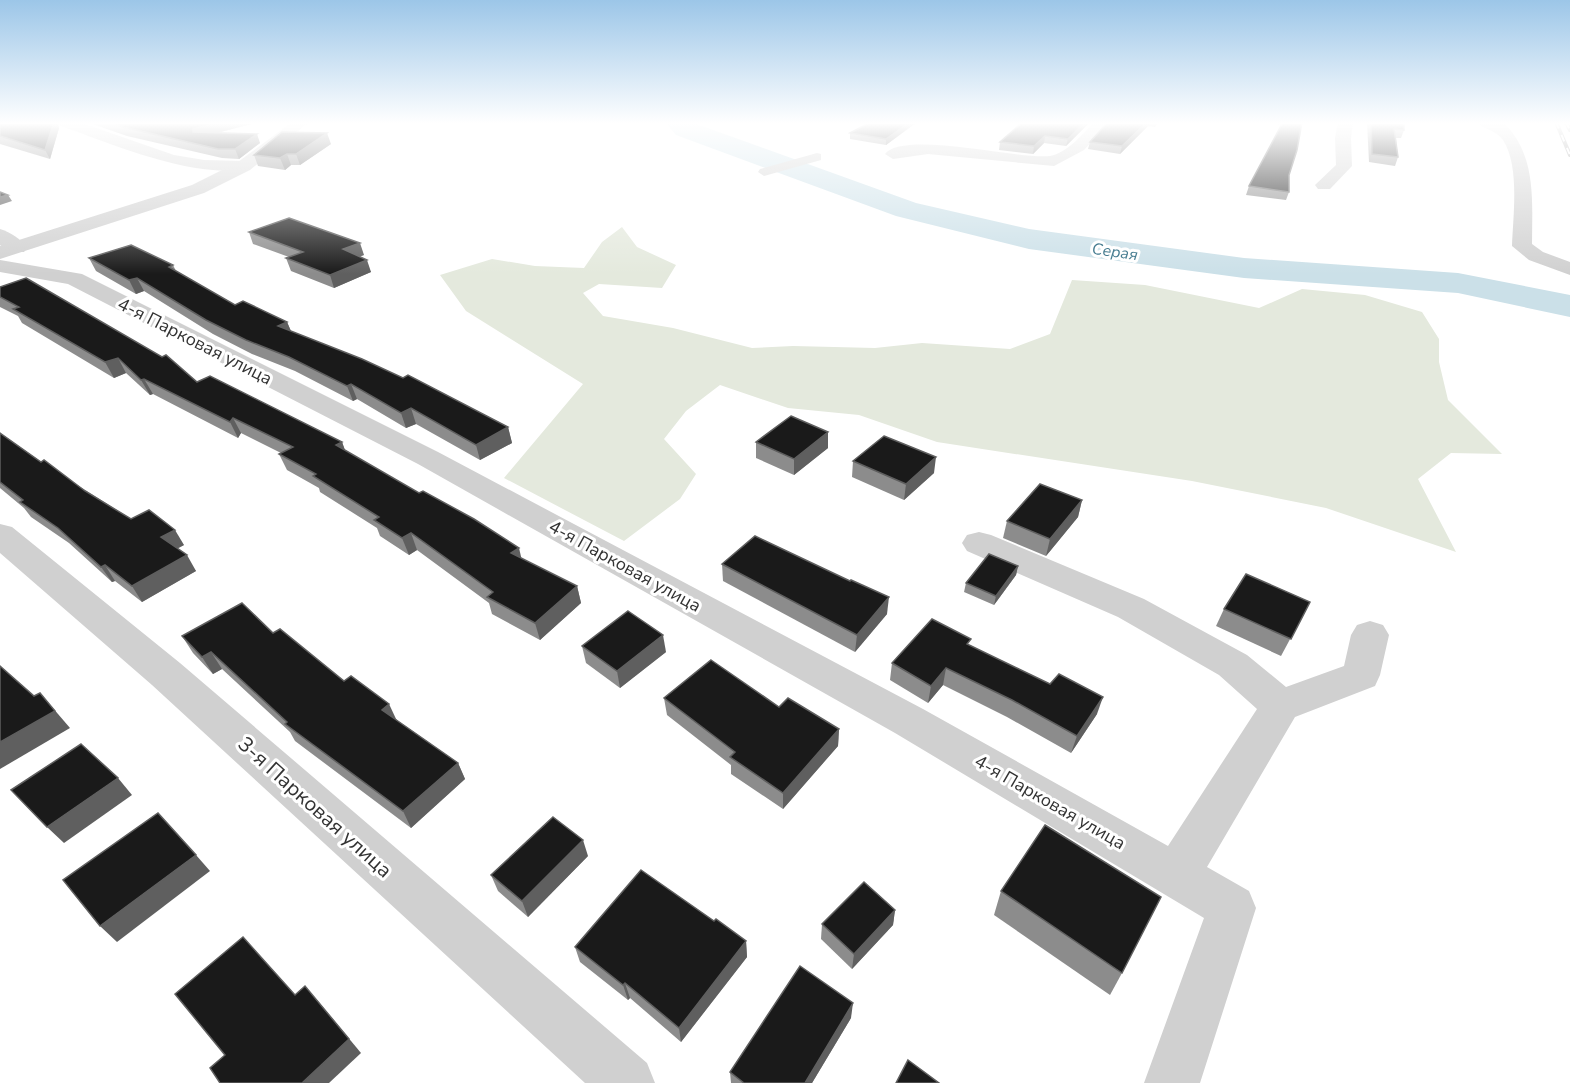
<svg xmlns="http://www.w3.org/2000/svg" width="1570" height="1083" font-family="'Nunito Sans',sans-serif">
<rect width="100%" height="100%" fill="#fff"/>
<path fill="#e4e9dd" d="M622,227L637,247L676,265L662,288L599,284L583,293L603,316L673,328L752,348L793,346L875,348L922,343L1010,349L1050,334L1072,280L1145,285L1259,308L1302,289L1365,295L1422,312L1439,339V362L1448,400L1502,454L1451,453L1418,479L1456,552L1326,508L1192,481L937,442L859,415L788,408L720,385L686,411L664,439L696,474L680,499L624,541L504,478L583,384L466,311L440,275L492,259L535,266L584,268L602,242Z"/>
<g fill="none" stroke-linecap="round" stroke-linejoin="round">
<path fill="#cbe0e8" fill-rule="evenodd" d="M665,122H691L916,203L1029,229L1244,258L1458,273L1570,295V317L1458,293L1244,278L1029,249L896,216L676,135Z"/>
<path fill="#d0d0d0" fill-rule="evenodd" d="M817,153L821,154V160L764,176L758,172L760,169Z"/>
<g fill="#d0d0d0" fill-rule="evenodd">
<path d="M56,122H79L174,155L204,160L244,161L252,166C247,174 235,171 227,171C168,169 113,144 58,125Z"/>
<path d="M1094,122H1110L1084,150L1054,166L928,154L893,159L885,154C904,130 1020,160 1050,156C1067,153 1083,134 1094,122Z"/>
<path d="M1338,122H1353L1351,138L1352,166L1330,189H1318L1315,185L1336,165L1335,138Z"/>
<path d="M1477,122L1505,124C1537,157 1532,202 1532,244L1543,252L1570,262V275L1529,260L1512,246C1513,216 1520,166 1503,140C1496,130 1484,130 1477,122Z"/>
<path d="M0,229C10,232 21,239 27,248L24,252H10L0,245Z"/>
<path d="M0,260L82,274L438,452L923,709L1168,846L1257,709L1219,675L1118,617L967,551L962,543L967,535L979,532L991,535L1144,599L1247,655L1286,687L1344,666L1351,635L1357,625L1370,621L1383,625L1389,635L1380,675L1375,686L1295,717L1207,867L1249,891L1256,908L1200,1083H1144L1204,918L895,733L418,464L68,284L0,272Z"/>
<path d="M0,524L12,527L180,663L647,1063L655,1083H585L152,685L0,553Z"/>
</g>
<path fill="#d0d0d0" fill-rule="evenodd" d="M292,122H309L250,170L204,193L0,259V246L192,185L238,162Z"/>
<g stroke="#888" stroke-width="4">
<g id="rail">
<path d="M1556,122L1570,155"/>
<path d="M1566,122L1570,130"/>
</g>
</g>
<use href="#rail" stroke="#fff" stroke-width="2" stroke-dasharray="7" stroke-linecap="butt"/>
</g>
<g fill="#8c8c8c">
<path d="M0,122H57L59,128L50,159L0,144Z"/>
<path d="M87,122H259L217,133L260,143L239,159L222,158L127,136Z"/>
<path d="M871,122H917L886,145L850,139V133Z"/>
<path d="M1023,122H1090L1066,146L1044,143L1033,154L999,150L1000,142Z"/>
<path d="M1108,122H1158L1155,127L1148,126L1120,154L1088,149L1090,142Z"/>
<path d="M1274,122H1302L1289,175V192L1286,200L1246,195L1249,186L1282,125L1274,123Z"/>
<path d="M1367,122H1404V130L1401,138H1396L1398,157L1395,166L1369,162Z"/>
<path d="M331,144L300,165H291L285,170L258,166L254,155Z"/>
<path d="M249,232L364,255L360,256L371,272L334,288L291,271L286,258L289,257L253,244Z"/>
<path d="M89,258L173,265L176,271L235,305L287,322L291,331L508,427L512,443L480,460L416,424L406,428L357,399L353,401L295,371L252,354L213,334L144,291L136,294L96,271Z"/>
<path d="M0,287L197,382L342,442L345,451L521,558L577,586L581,603L540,640L492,614L489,603L417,550L409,555L380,536L377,528L320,492L319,488L287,470L279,454L281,453L241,433L238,438L153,394L150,395L126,373L114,378L22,323L18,316L0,307Z"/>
<path d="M828,432V448L794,475L756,458V442Z"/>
<path d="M0,433L41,462L131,519L184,545L177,549L196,571L142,602L115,581L112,582L69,543L31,517L24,508L0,488Z"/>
<path d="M853,461L934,473L904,500L852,477Z"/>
<path d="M1082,500L1078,517L1046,556L1003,538L1007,521Z"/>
<path d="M722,564L887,614L855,652L723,581Z"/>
<path d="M1018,566L1016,575L994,605L964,592L966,583Z"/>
<path d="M1310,602L1281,656L1216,626L1224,609Z"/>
<path d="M273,633L458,763L465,779L411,828L295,741L290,732L222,669L213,674L193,653L182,636Z"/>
<path d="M970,645L1097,714L1071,753L1007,717L943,685L928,703L890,680L892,663Z"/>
<path d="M582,646L666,652L620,688L586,663Z"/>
<path d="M664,698L779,707L839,729L838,746L783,809L731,774V765L667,715Z"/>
<path d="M588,856L528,917L498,891L491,875Z"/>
<path d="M1001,891L1122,973L1110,995L994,915Z"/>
<path d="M895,910L893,925L852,969L821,939L822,924Z"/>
<path d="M714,921L746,941L747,957L681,1042L630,998L628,1000L580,962L575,947Z"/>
<path d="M851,1018L812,1083H731L730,1072Z"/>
</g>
<g fill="#5f5f5f">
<path d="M54,122H57L59,128L50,159L45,150Z"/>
<path d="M220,122H259L197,138L193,132V129Z"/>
<path d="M910,122H917L886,145V139Z"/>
<path d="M1085,122H1090L1066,146L1068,139Z"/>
<path d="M1147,122H1149L1148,126L1120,154L1122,146Z"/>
<path d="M327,133L331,144L300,165L296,154Z"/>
<path d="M257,134L260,143L239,159L235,149Z"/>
<path d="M1045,136L1044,143L1033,154L1034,146Z"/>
<path d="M287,154L291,165L285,170L280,158Z"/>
<path d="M8,195L12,201L0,205V197Z"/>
<path d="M360,243L364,255L348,261L343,249Z"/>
<path d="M367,260L371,272L334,288L330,275Z"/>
<path d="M137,278L144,291L136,294L129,280Z"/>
<path d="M287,322L293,336L278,326Z"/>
<path d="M118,358L126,373L114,378L105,362Z"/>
<path d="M144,379L153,394L150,395L141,380Z"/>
<path d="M351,384L357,399L353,401L347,386Z"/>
<path d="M411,408L416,424L406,428L401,413Z"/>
<path d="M233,418L241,433L238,438L230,422Z"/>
<path d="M508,427L512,443L480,460L476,445Z"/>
<path d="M828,432V448L794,475V459Z"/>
<path d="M342,442L348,458L336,445Z"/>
<path d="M936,457L934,473L904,500L906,484Z"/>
<path d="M1082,500L1078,517L1046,556L1050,539Z"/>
<path d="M175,530L184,545L170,552L161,537Z"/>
<path d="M411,533L417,550L409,555L402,538Z"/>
<path d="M519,548L523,565L511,553Z"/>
<path d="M187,555L196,571L142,602L132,586Z"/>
<path d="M105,565L115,581L112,582L101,567Z"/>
<path d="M1018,566L1016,575L994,605L996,596Z"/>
<path d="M577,586L581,603L540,640L535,623Z"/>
<path d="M889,597L887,614L855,652L857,635Z"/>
<path d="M663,635L666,652L620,688L617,671Z"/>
<path d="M211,652L222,669L213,674L202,657Z"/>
<path d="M946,668L943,685L928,703L931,686Z"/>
<path d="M40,693L70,728L0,769V742Z"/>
<path d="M1103,697L1097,714L1071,753L1077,736Z"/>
<path d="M389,704L397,721L382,710Z"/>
<path d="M839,729L838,746L783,809V793Z"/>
<path d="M458,763L465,779L411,828L403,811Z"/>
<path d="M118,778L132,795L64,843L47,827Z"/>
<path d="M583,840L588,856L528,917L522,901Z"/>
<path d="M196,855L210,871L117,942L100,926Z"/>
<path d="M895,910L893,925L852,969L854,954Z"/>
<path d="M746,941L747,957L681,1042L679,1028Z"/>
<path d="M625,983L630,998L628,1000L623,985Z"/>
<path d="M317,1000L361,1053L329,1083H302Z"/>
<path d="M853,1003L851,1018L812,1083H805Z"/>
</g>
<g fill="#1a1a1a" stroke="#5f5f5f" stroke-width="1.5">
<path d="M0,122H54L45,150L0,136Z"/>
<path d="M109,122H220L193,129V132L257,134L235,149H218L123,127Z"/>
<path d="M871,122H910L886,139L850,133Z"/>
<path d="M1023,122H1085L1068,139L1045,136L1034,146L1000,142Z"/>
<path d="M1108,122H1147L1122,146L1090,142Z"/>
<path d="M1283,122H1302L1297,150L1289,175V192L1249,186Z"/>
<path d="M1371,122H1404V130L1394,129L1398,157L1372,154Z"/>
<path d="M282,132L327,133L296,154H287L280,158L254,155Z"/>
<path d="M0,192L8,195L0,197Z"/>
<path d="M289,218L360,243L343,249L367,260L330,275L286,258L303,252L249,232Z"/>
<path d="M131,245L173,265L169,267L235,305L243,301L287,322L278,326L362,359L403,378L408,375L508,427L476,445L411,408L401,413L351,384L347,386L289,357L246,340L206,320L137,278L129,280L89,258Z"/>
<path d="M26,278L162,357L166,355L197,382L210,376L342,442L336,445L419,493L423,491L474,519L519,548L511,553L577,586L535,623L487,597L493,592L411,533L402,538L374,520L379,517L313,476L316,474L279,454L293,447L233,418L230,422L144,379L141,380L118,358L105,362L13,309L19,307L0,297V287Z"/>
<path d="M791,416L828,432L794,459L756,442Z"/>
<path d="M0,433L41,462L44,460L85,491L131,519L149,510L175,530L161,537L187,555L132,586L105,565L101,567L58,528L20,502L23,500L0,482Z"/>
<path d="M884,436L936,457L906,484L853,461Z"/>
<path d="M1040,484L1082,500L1050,539L1007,521Z"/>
<path d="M755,536L850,581L851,580L889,597L857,635L722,564Z"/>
<path d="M989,554L1018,566L996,596L966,583Z"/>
<path d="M1246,574L1310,602L1291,639L1224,609Z"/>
<path d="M242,603L273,633L280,629L344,681L351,676L389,704L382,710L458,763L403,811L285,724L287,722L211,652L202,657L182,636Z"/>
<path d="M628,611L663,635L617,671L582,646Z"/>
<path d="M932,619L971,639L967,644L1050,684L1059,674L1103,697L1077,736L1012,700L946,668L931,686L892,663Z"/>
<path d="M711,660L779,707L788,698L839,729L783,793L730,757L735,752L664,698Z"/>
<path d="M0,666L34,696L40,693L55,711L0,742Z"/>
<path d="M81,744L118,778L47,827L11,790Z"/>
<path d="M158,813L196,855L100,926L63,880Z"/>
<path d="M553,817L583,840L522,901L491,875Z"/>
<path d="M1045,825L1161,897L1122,973L1001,891Z"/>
<path d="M641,870L714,921L716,919L746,941L679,1028L625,983L623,985L575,947Z"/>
<path d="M864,882L895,910L854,954L822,924Z"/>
<path d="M243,937L295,995L305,986L349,1039L302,1083H220L210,1068L225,1055L175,994Z"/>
<path d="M800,966L853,1003L805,1083H744L730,1072Z"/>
<path d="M908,1060L939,1083H896Z"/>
</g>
<linearGradient id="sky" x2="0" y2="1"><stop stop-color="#9cc6e8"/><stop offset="0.45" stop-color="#fff"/><stop offset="1" stop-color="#fff" stop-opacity="0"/></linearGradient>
<rect width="1570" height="274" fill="url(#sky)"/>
<g text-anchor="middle" stroke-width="6" stroke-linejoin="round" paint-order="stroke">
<g font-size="16" font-style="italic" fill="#467c90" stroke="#fff">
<text transform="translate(1115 251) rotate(8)" y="6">Серая</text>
</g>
<g font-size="18" fill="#333" stroke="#fff">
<text transform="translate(195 341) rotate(27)" y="6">4-я Парковая улица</text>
<text transform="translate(625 566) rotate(29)" y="6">4-я Парковая улица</text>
<text transform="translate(1050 802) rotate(30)" y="6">4-я Парковая улица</text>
</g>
<g font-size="21" fill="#333" stroke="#fff">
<text transform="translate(315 807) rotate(42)" y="7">3-я Парковая улица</text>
</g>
</g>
</svg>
